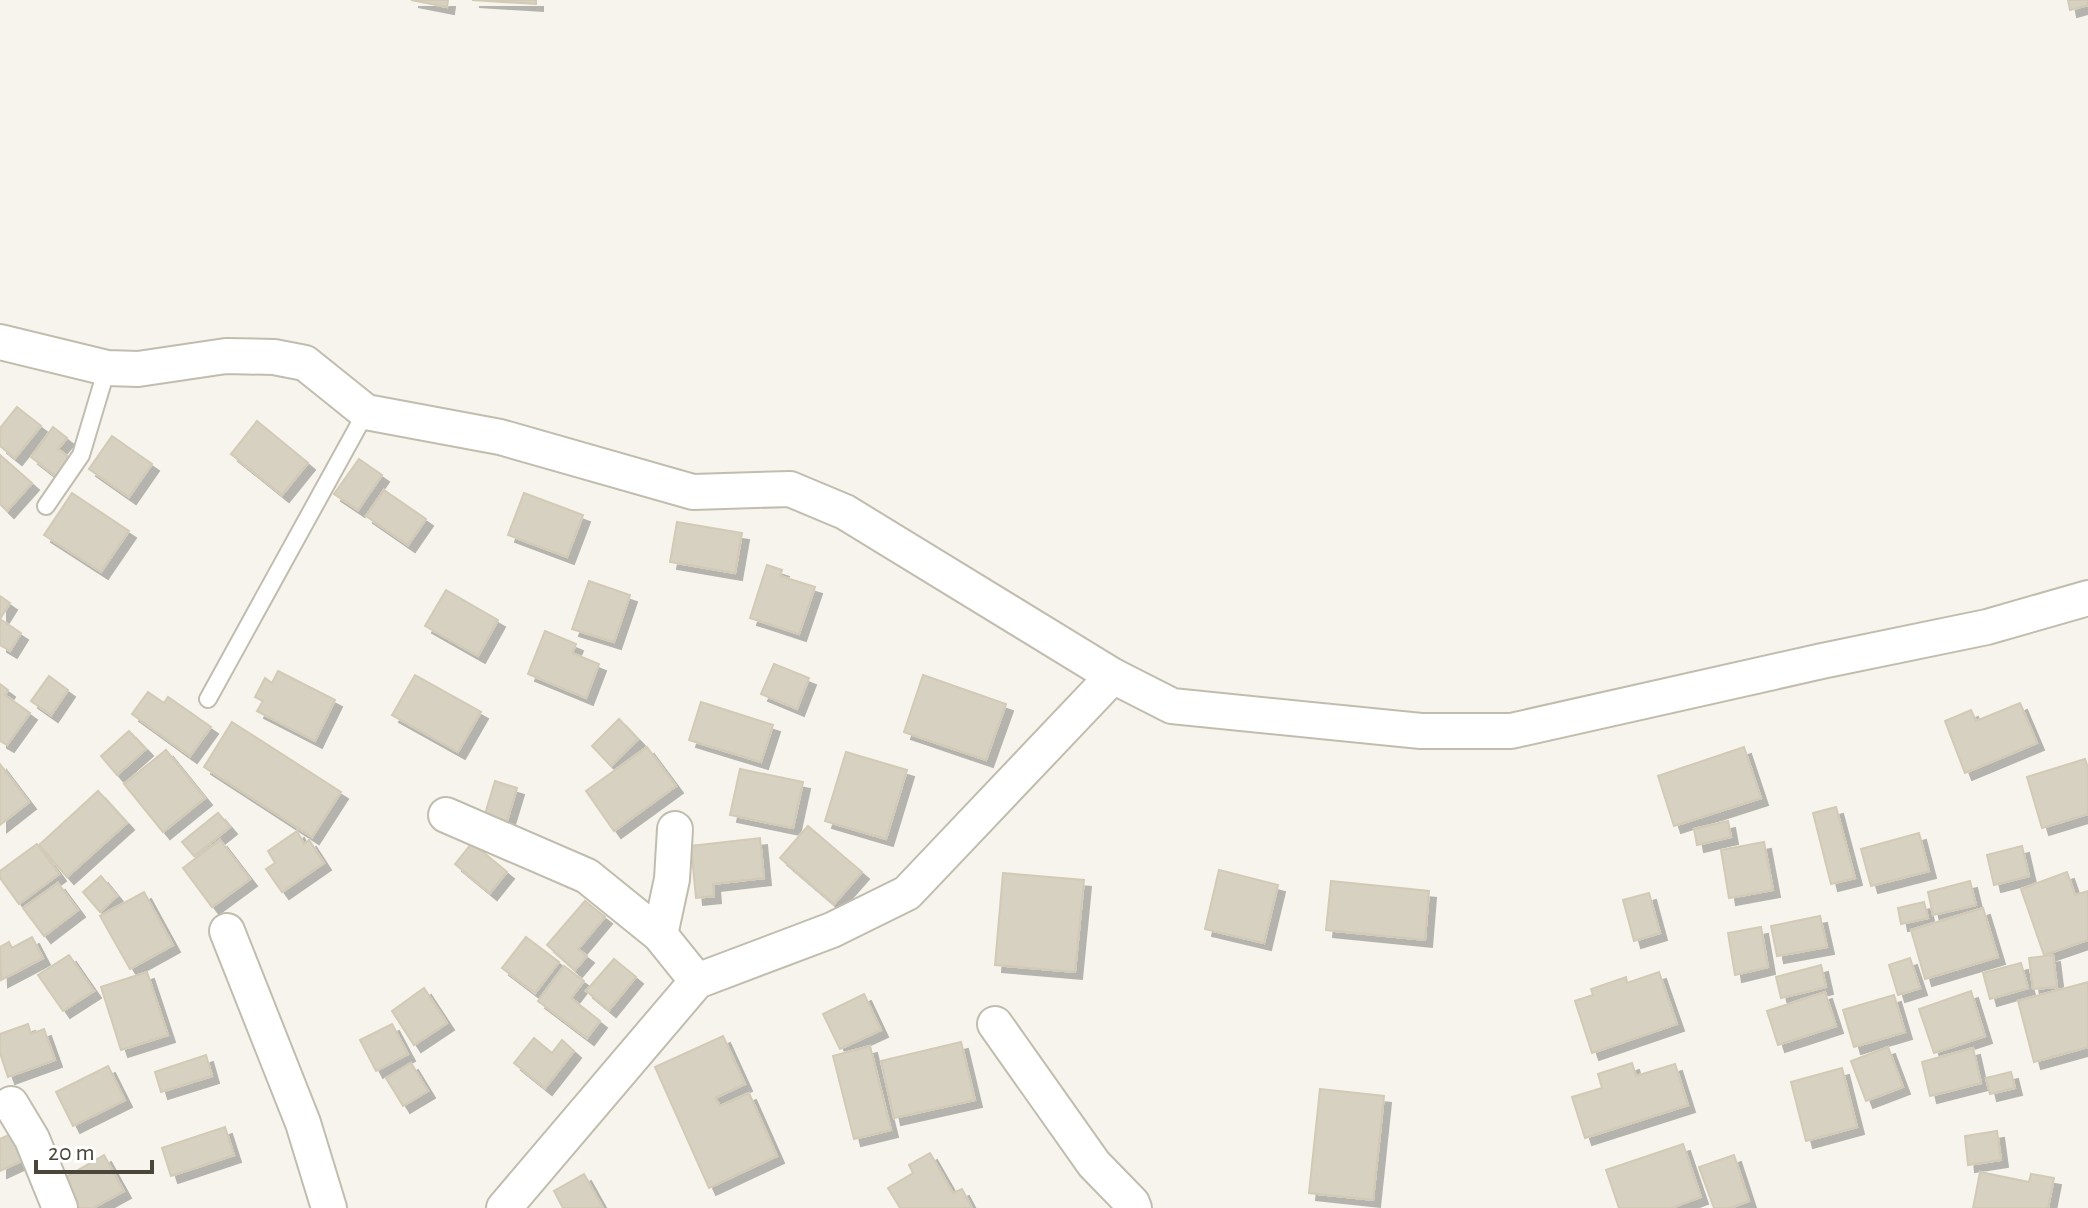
<svg xmlns="http://www.w3.org/2000/svg" width="2088" height="1208" font-family="'Alegreya Sans',sans-serif">
<defs>
<filter id="shadow"><feDropShadow dx="7" dy="7" stdDeviation="0" flood-color="#0004"/></filter>
</defs>
<rect width="100%" height="100%" fill="#f6f4ec"/>
<g fill="#d7d1c1" stroke="#d2cab5" stroke-width="2" filter="url(#shadow)">
<path d="M411,0H448L447,7Z"/>
<path d="M472,0H536V4Z"/>
<path d="M2068,0H2088V5L2070,10Z"/>
<path d="M17,407L41,426L15,458L0,446V428Z"/>
<path d="M257,421L308,463L282,495L231,454Z"/>
<path d="M53,427L67,438L58,449L70,458L57,477L31,457Z"/>
<path d="M112,436L152,464L129,497L89,469Z"/>
<path d="M0,455L32,483L7,511L0,504Z"/>
<path d="M359,459L382,475L358,510L334,494Z"/>
<path d="M384,490L426,519L408,545L366,516Z"/>
<path d="M72,493L129,531L101,572L44,535Z"/>
<path d="M524,493L583,515L567,557L508,535Z"/>
<path d="M677,522L742,533L735,573L670,562Z"/>
<path d="M767,565L782,570L780,576L815,587L799,634L750,618Z"/>
<path d="M589,581L630,595L614,642L572,629Z"/>
<path d="M446,590L498,620L478,656L425,626Z"/>
<path d="M0,596L10,603L0,619Z"/>
<path d="M0,619L21,633L10,651L0,645Z"/>
<path d="M545,631L576,644L572,653L599,664L586,698L528,674Z"/>
<path d="M774,664L809,678L797,709L761,694Z"/>
<path d="M278,671L335,700L315,741L257,711L263,701L255,697L265,678L272,683Z"/>
<path d="M415,675L481,712L458,752L392,715Z"/>
<path d="M923,675L1006,704L986,760L904,732Z"/>
<path d="M49,676L68,690L51,715L31,701Z"/>
<path d="M0,684L8,690L5,695L30,713L7,745L0,741Z"/>
<path d="M148,692L164,703L168,697L211,727L190,756L132,714Z"/>
<path d="M701,702L773,725L761,762L689,740Z"/>
<path d="M2020,703L2037,743L1965,773L1945,721L1971,710L1976,721Z"/>
<path d="M619,719L638,739L611,766L592,746Z"/>
<path d="M232,722L341,792L312,837L204,767Z"/>
<path d="M129,731L146,749L117,775L101,756Z"/>
<path d="M647,747L676,786L614,831L586,791Z"/>
<path d="M1744,747L1761,798L1674,826L1658,776Z"/>
<path d="M166,750L205,798L163,832L124,784Z"/>
<path d="M846,752L907,770L886,839L825,821Z"/>
<path d="M2085,759L2088,768V814L2042,828L2027,777Z"/>
<path d="M0,764L29,802L0,825Z"/>
<path d="M740,769L803,782L793,828L730,815Z"/>
<path d="M495,781L517,788L507,821L485,814Z"/>
<path d="M98,791L127,823L67,877L39,845Z"/>
<path d="M1836,807L1855,878L1831,884L1813,813Z"/>
<path d="M218,813L230,827L194,856L182,842Z"/>
<path d="M1728,821L1731,837L1697,845L1694,829Z"/>
<path d="M808,826L862,872L834,904L780,858Z"/>
<path d="M297,831L304,844L309,840L324,863L282,892L266,869L275,863L268,851Z"/>
<path d="M1919,833L1929,871L1871,886L1861,849Z"/>
<path d="M760,838L764,878L713,884L714,896L696,898L691,846Z"/>
<path d="M220,840L250,879L212,907L183,868Z"/>
<path d="M1764,842L1773,890L1729,898L1721,850Z"/>
<path d="M472,843L507,872L490,893L455,864Z"/>
<path d="M37,844L59,874L19,904L0,878V871Z"/>
<path d="M2022,846L2029,876L1994,885L1987,855Z"/>
<path d="M1219,870L1278,885L1264,943L1205,929Z"/>
<path d="M2067,872L2075,895L2088,891V940L2044,955L2021,889Z"/>
<path d="M1003,873L1084,880L1075,972L995,965Z"/>
<path d="M101,876L117,896L100,912L83,892Z"/>
<path d="M1331,881L1429,891L1425,940L1326,930Z"/>
<path d="M1970,881L1976,905L1933,915L1928,892Z"/>
<path d="M58,883L78,910L44,936L23,908Z"/>
<path d="M144,892L173,945L130,969L100,916Z"/>
<path d="M1649,893L1660,933L1634,941L1623,900Z"/>
<path d="M585,901L605,917L578,949L587,956L575,970L547,945Z"/>
<path d="M1924,902L1928,918L1901,924L1898,908Z"/>
<path d="M1983,908L1998,957L1925,979L1911,930Z"/>
<path d="M1820,916L1827,947L1777,956L1771,926Z"/>
<path d="M1761,927L1768,967L1735,975L1728,933Z"/>
<path d="M32,937L43,958L1,980L0,947L9,942L12,948Z"/>
<path d="M526,937L559,962L535,993L502,968Z"/>
<path d="M69,955L94,991L63,1011L38,975Z"/>
<path d="M2053,955L2057,987L2033,989L2029,958Z"/>
<path d="M1910,958L1920,988L1898,995L1889,965Z"/>
<path d="M614,959L636,977L609,1010L586,991Z"/>
<path d="M2021,963L2028,988L1990,999L1983,973Z"/>
<path d="M1821,965L1826,987L1781,998L1776,977Z"/>
<path d="M564,966L584,981L571,998L600,1021L587,1038L538,1001Z"/>
<path d="M147,972L168,1035L121,1050L101,987Z"/>
<path d="M1659,972L1677,1024L1592,1053L1575,1001L1593,995L1591,989L1626,977L1627,983Z"/>
<path d="M2088,982V1047L2034,1062L2018,1001Z"/>
<path d="M424,988L447,1023L414,1045L392,1011Z"/>
<path d="M1971,991L1985,1036L1934,1053L1919,1009Z"/>
<path d="M1825,992L1836,1026L1778,1045L1767,1011Z"/>
<path d="M864,994L881,1030L840,1049L823,1014Z"/>
<path d="M1894,995L1905,1032L1854,1047L1843,1010Z"/>
<path d="M28,1024L31,1034L44,1029L55,1060L8,1077L0,1053V1034Z"/>
<path d="M392,1024L408,1054L376,1071L360,1040Z"/>
<path d="M723,1036L745,1084L715,1098L720,1106L749,1093L777,1156L709,1188L655,1067Z"/>
<path d="M534,1038L552,1053L562,1040L574,1051L545,1088L514,1063Z"/>
<path d="M961,1042L975,1100L894,1118L881,1061Z"/>
<path d="M870,1046L891,1130L854,1139L833,1056Z"/>
<path d="M1888,1047L1903,1087L1866,1101L1851,1061Z"/>
<path d="M1973,1048L1981,1083L1930,1096L1922,1062Z"/>
<path d="M206,1055L212,1076L161,1092L155,1072Z"/>
<path d="M411,1063L428,1091L403,1106L386,1078Z"/>
<path d="M1632,1063L1636,1076L1675,1064L1688,1105L1585,1138L1572,1097L1602,1088L1598,1074Z"/>
<path d="M108,1066L125,1100L73,1126L56,1092Z"/>
<path d="M1842,1068L1857,1127L1806,1141L1791,1082Z"/>
<path d="M2011,1072L2015,1088L1990,1094L1986,1078Z"/>
<path d="M1320,1089L1384,1096L1373,1200L1309,1193Z"/>
<path d="M225,1127L234,1155L171,1176L162,1148Z"/>
<path d="M18,1131L30,1157L0,1171V1139Z"/>
<path d="M1997,1131L2001,1160L1968,1165L1965,1136Z"/>
<path d="M1683,1144L1701,1197L1671,1208H1619L1606,1170Z"/>
<path d="M930,1153L953,1193L962,1189L972,1208H900L888,1188L913,1173L909,1165Z"/>
<path d="M104,1155L124,1191L93,1208H74L59,1181Z"/>
<path d="M1734,1155L1749,1201L1730,1208H1714L1699,1167Z"/>
<path d="M1980,1172L2029,1182L2031,1174L2054,1178L2048,1208H1973Z"/>
<path d="M584,1174L603,1208H563L554,1191Z"/>
</g>
<g fill="none" stroke-linecap="round" stroke-linejoin="round">
<g stroke="#c1bdae" stroke-width="20">
<g id="lane">
<path d="M46,506L81,455L107,368"/>
<path d="M208,699L366,412"/>
</g>
</g>
<g stroke="#c1bdae" stroke-width="38">
<g id="street">
<path d="M0,342L107,368L138,369L226,356L274,357L305,363L366,412L500,437L693,492L790,489L845,512L1113,676"/>
<path d="M446,815L587,876L660,935L697,981"/>
<path d="M227,931L303,1123L329,1208"/>
<path d="M660,935L672,879L675,829"/>
<path d="M995,1024L1094,1164L1132,1203L1134,1208"/>
<path d="M11,1104L32,1139L60,1208"/>
<path d="M504,1208L697,981L832,930L907,893L1113,676L1172,706L1421,731H1511L1822,661L1987,627L2088,598"/>
</g>
</g>
<use href="#lane" stroke="#fff" stroke-width="16"/>
<use href="#street" stroke="#fff" stroke-width="34"/>
</g>
<path d="M36 1160v12h116v-12" fill="none" stroke="#4a4639" stroke-width="4"/>
<text x="48" y="1160" font-size="24" fill="#4a4639" stroke="#ffffff" stroke-width="6" paint-order="stroke">20 m</text>
</svg>
